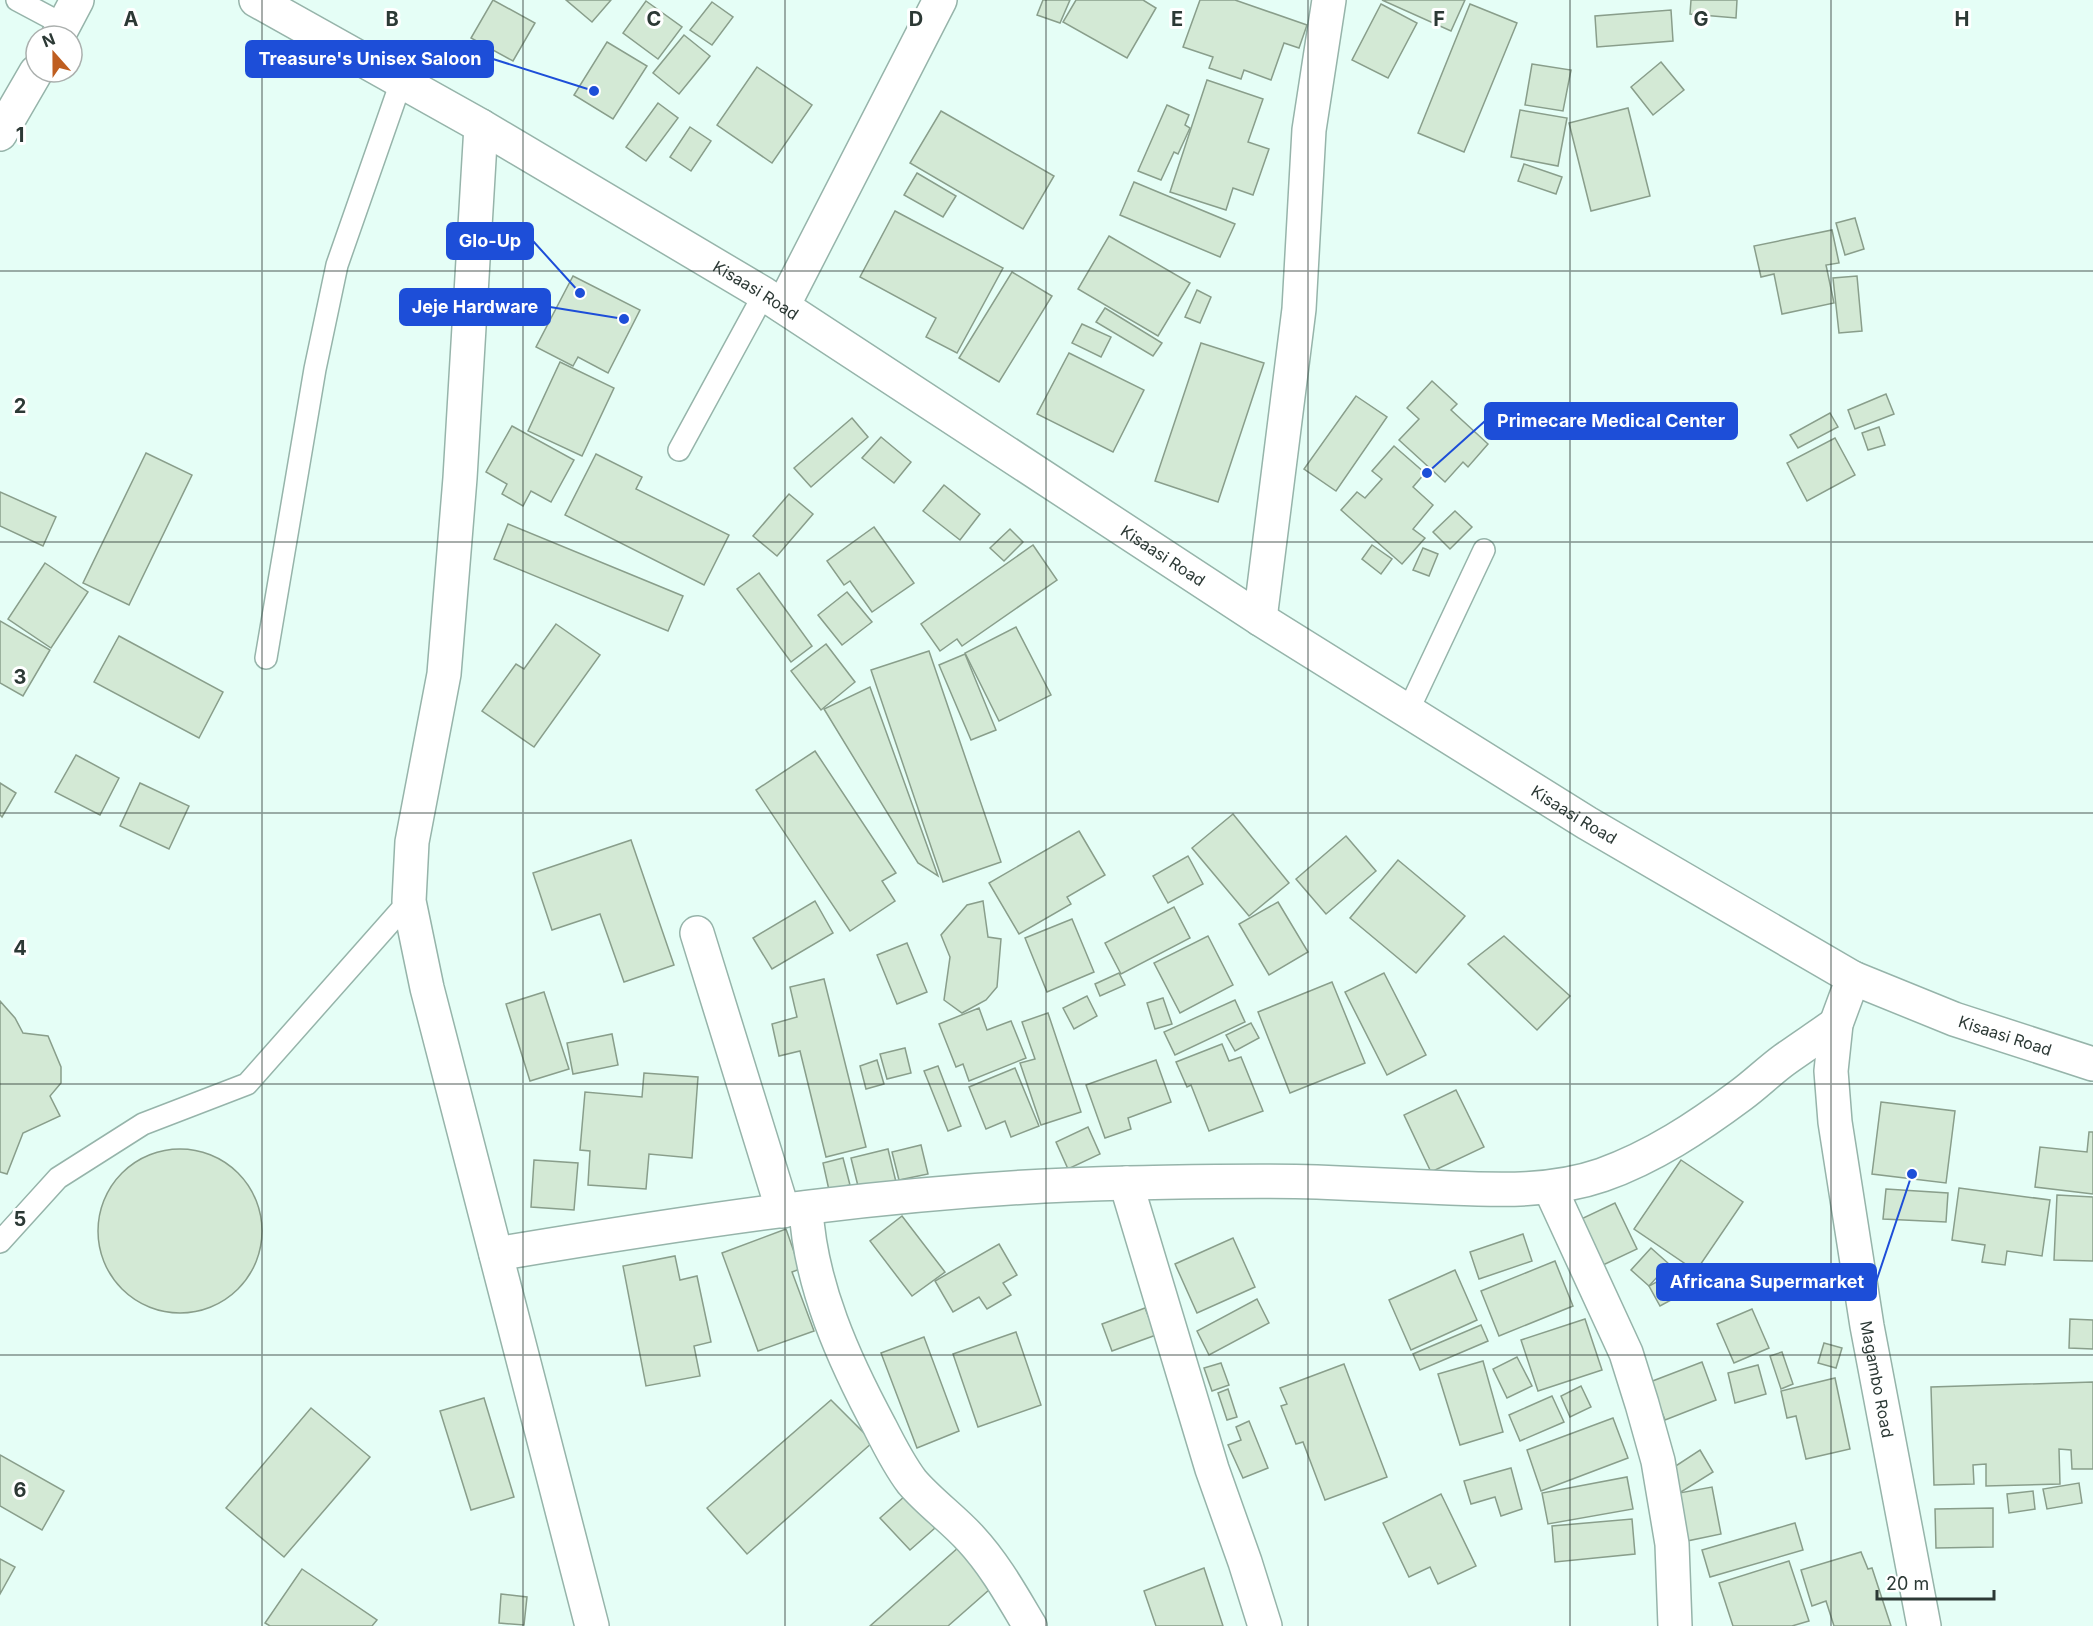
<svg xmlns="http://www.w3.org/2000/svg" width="2093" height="1626" font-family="Inter,sans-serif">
<rect width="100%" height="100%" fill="#e5fef6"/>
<g fill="#d3e9d5" stroke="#899e8b" stroke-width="1.5">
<path d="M493,0L535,23L513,61L471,38Z"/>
<path d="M566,0H611L592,22Z"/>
<path d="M1043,0H1070L1060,23L1037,15Z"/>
<path d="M1076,0H1143L1156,8L1127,58L1063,22Z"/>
<path d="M1200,0H1235L1307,25L1299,48L1284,43L1271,80L1244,70L1241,79L1209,68L1213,57L1183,47Z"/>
<path d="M1382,0H1465L1451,31Z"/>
<path d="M1691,0H1737L1736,18L1690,14Z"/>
<path d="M646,1L682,27L658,59L623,33Z"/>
<path d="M712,2L733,17L712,45L690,30Z"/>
<path d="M1381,4L1417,23L1388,78L1352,60Z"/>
<path d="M1470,4L1517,23L1464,152L1418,133Z"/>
<path d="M1671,10L1673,41L1597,47L1595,16Z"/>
<path d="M684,35L710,56L679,94L653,73Z"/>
<path d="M607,42L647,66L613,119L574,95Z"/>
<path d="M1661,62L1684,90L1653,115L1631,87Z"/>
<path d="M1532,64L1571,70L1563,111L1525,105Z"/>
<path d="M757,67L812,105L772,163L717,125Z"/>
<path d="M1207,80L1263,99L1248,142L1269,149L1253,195L1233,188L1226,210L1170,192Z"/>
<path d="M658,103L678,118L646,161L626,147Z"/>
<path d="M1167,105L1189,115L1185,125L1190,128L1178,154L1174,152L1161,180L1138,171Z"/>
<path d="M1628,108L1650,196L1591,211L1569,123Z"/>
<path d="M1520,110L1567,118L1558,166L1511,157Z"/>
<path d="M941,111L1054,176L1023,229L910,163Z"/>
<path d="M690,127L711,141L691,171L670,157Z"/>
<path d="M1524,164L1562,177L1556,194L1518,181Z"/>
<path d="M917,173L956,196L943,217L904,195Z"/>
<path d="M1134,182L1235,224L1220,257L1120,215Z"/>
<path d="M895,211L1003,268L957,353L926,337L936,318L860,277Z"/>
<path d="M1855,218L1864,249L1845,255L1836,223Z"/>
<path d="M1832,230L1839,263L1826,265L1834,303L1782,314L1774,274L1761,277L1754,246Z"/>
<path d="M1109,236L1190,283L1158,336L1078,289Z"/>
<path d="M1012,272L1052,296L999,382L959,358Z"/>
<path d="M573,276L640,310L608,373L578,357L573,366L536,347Z"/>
<path d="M1857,276L1862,331L1839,333L1833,278Z"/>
<path d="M1197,290L1211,297L1200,323L1185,317Z"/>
<path d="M1105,308L1162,343L1153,356L1096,322Z"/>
<path d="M1082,324L1111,337L1101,357L1072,343Z"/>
<path d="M1201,343L1264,363L1218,502L1155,481Z"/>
<path d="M1069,353L1144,390L1113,452L1037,414Z"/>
<path d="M560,362L614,388L582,456L528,431Z"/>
<path d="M1432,381L1457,404L1451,410L1488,444L1468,467L1463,462L1445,482L1399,440L1419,419L1407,408Z"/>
<path d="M1886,394L1894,414L1855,429L1848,410Z"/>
<path d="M1356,396L1387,417L1336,491L1304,469Z"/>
<path d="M1830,413L1838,427L1798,448L1790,435Z"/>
<path d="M852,418L868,437L811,487L794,468Z"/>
<path d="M512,426L574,460L551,502L531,491L523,506L502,494L507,484L486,472Z"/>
<path d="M1879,427L1885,445L1868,450L1862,433Z"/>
<path d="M881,437L911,462L894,483L862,458Z"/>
<path d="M1835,438L1855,475L1807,501L1787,463Z"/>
<path d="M1394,446L1425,473L1413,487L1433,505L1413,529L1425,538L1402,564L1341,510L1357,492L1365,498L1382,479L1372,471Z"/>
<path d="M146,453L192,475L129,605L83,583Z"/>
<path d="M596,454L642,477L636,489L729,535L704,585L565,515Z"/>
<path d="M944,485L980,514L960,540L923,511Z"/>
<path d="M0,492L56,517L43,546L0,526Z"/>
<path d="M789,494L813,514L777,556L753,536Z"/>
<path d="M1455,511L1472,527L1450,549L1433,532Z"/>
<path d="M508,524L683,596L668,631L494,559Z"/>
<path d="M874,527L914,583L872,612L850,581L844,585L827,561Z"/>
<path d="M1010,529L1023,542L1004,561L990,548Z"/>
<path d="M1033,545L1057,580L962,646L957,639L940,651L921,624Z"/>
<path d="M1372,545L1392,559L1381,574L1362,559Z"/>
<path d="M1423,548L1438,554L1429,576L1413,570Z"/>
<path d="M45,563L88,592L51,648L8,619Z"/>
<path d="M759,573L812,646L791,662L737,589Z"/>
<path d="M847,592L872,622L842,645L818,615Z"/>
<path d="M0,621L50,650L23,696L0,683Z"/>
<path d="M556,624L600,655L534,747L482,711L516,664L524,669Z"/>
<path d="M1016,627L1051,695L999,721L965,653Z"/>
<path d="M119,636L223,692L199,738L94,682Z"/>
<path d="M826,644L855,682L821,710L791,671Z"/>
<path d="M929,651L1001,862L943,882L871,670Z"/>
<path d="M965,654L996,730L971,740L939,665Z"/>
<path d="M870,687L938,876L918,863L824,709Z"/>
<path d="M815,751L896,873L882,881L895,901L850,931L756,790Z"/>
<path d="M76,755L119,778L100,815L55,792Z"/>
<path d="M0,783L16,793L2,817L0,815Z"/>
<path d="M140,783L189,806L169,849L120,826Z"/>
<path d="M1233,814L1289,883L1249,916L1192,848Z"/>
<path d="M1079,831L1105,875L1067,897L1071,904L1019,934L989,883Z"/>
<path d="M1346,836L1376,871L1326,914L1296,879Z"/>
<path d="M631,840L674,965L624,982L600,914L552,930L533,873Z"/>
<path d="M1188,856L1203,884L1168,903L1153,876Z"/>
<path d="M1398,860L1465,916L1416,973L1350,918Z"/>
<path d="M815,901L833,933L772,969L753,938Z"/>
<path d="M983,901L988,937L1001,939L997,987L986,1000L962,1013L944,1000L950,957L941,935L967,905Z"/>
<path d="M1278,902L1308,952L1269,975L1239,924Z"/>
<path d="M1174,907L1190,938L1121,974L1105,943Z"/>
<path d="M1072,919L1094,972L1047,992L1025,938Z"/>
<path d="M1208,936L1233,985L1180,1013L1154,963Z"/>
<path d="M1504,936L1570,996L1537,1030L1468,964Z"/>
<path d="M907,943L927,992L897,1004L877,955Z"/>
<path d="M1119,973L1125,985L1100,996L1095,984Z"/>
<path d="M1384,973L1426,1055L1387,1075L1345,992Z"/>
<path d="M824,979L866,1147L826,1157L800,1051L779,1056L772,1024L797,1017L790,987Z"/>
<path d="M1332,982L1365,1063L1290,1093L1258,1012Z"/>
<path d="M544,992L569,1069L530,1081L506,1004Z"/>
<path d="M1087,996L1097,1016L1074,1029L1063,1008Z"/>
<path d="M1163,998L1172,1024L1155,1029L1147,1003Z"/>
<path d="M1235,1000L1245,1022L1175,1055L1164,1032Z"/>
<path d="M0,1001L15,1018L23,1033L48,1036L61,1067V1083L50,1096L60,1116L23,1133L7,1174L0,1172Z"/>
<path d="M979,1008L987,1030L1011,1021L1026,1058L969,1081L963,1064L956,1067L939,1024Z"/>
<path d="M1048,1013L1081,1112L1041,1125L1020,1063L1035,1059L1022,1022Z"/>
<path d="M1251,1023L1259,1038L1235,1051L1226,1035Z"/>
<path d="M612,1034L618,1065L573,1074L567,1043Z"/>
<path d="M1222,1044L1229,1061L1241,1057L1263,1111L1209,1131L1191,1085L1187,1087L1176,1062Z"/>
<path d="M905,1048L911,1073L887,1079L880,1054Z"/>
<path d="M877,1060L884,1084L866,1089L860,1066Z"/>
<path d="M1156,1060L1171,1102L1128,1118L1131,1129L1105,1138L1086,1085Z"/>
<path d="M938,1066L961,1126L948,1131L924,1071Z"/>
<path d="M1015,1068L1039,1126L1011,1137L1005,1121L986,1129L969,1087Z"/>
<path d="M644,1073L698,1077L692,1158L649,1154L646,1189L588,1185L590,1151L580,1150L585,1092L642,1097Z"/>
<path d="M1456,1090L1484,1147L1431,1172L1404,1115Z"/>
<path d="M1881,1102L1955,1111L1946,1183L1872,1174Z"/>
<path d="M1088,1127L1100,1154L1068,1169L1056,1142Z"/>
<path d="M2089,1132H2093V1194L2035,1187L2040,1147L2087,1152Z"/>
<path d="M921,1145L928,1174L899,1180L892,1152Z"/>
<path d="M888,1149L896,1182L859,1190L851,1158Z"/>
<circle cx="180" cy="1231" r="82"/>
<path d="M843,1158L850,1185L829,1190L823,1163Z"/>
<path d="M534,1160L578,1163L574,1210L531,1207Z"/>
<path d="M1681,1160L1743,1202L1696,1271L1634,1229Z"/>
<path d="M1959,1188L2050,1200L2042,1256L2007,1251L2005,1265L1982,1262L1985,1245L1952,1240Z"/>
<path d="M1886,1189L1948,1193L1946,1222L1883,1219Z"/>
<path d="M2057,1195L2093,1197V1261L2054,1260Z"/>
<path d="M1615,1203L1637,1249L1601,1266L1579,1220Z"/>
<path d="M902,1216L945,1272L912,1296L870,1241Z"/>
<path d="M786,1229L800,1269L792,1272L814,1331L758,1351L722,1253Z"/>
<path d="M1523,1234L1532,1261L1479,1279L1470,1252Z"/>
<path d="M1233,1238L1255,1287L1197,1313L1175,1264Z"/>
<path d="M999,1244L1017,1275L1003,1283L1011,1295L987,1309L979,1297L953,1312L935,1281Z"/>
<path d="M1651,1248L1669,1264L1649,1286L1631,1270Z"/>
<path d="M675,1256L680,1280L697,1276L711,1342L694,1346L700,1376L646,1386L623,1266Z"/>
<path d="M1555,1261L1573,1306L1499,1336L1481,1291Z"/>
<path d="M1688,1265L1699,1285L1660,1306L1649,1286Z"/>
<path d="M1455,1270L1477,1320L1411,1350L1389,1300Z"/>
<path d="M1257,1299L1269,1323L1209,1355L1197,1331Z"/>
<path d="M1145,1308L1156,1335L1112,1351L1102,1324Z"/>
<path d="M1752,1309L1769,1348L1734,1363L1717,1324Z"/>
<path d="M1585,1319L1602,1370L1538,1391L1521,1340Z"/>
<path d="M2070,1319L2093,1320V1349L2069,1348Z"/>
<path d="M1481,1325L1488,1341L1420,1370L1413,1354Z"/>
<path d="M1016,1332L1041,1405L978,1427L953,1354Z"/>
<path d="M924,1337L959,1431L917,1448L881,1353Z"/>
<path d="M1824,1343L1842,1348L1836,1368L1818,1363Z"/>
<path d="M1782,1352L1793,1384L1781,1389L1770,1356Z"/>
<path d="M1517,1357L1532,1386L1507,1398L1493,1369Z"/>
<path d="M1483,1361L1503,1432L1460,1445L1438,1374Z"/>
<path d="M1702,1362L1716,1400L1665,1420L1650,1382Z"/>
<path d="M1221,1363L1229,1385L1212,1391L1204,1368Z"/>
<path d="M1344,1364L1387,1477L1325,1500L1303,1442L1296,1444L1281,1406L1287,1404L1280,1388Z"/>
<path d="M1758,1365L1766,1394L1735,1403L1728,1373Z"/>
<path d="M1835,1378L1850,1449L1806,1459L1796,1416L1787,1418L1781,1391Z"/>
<path d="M2093,1382V1469H2072L2071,1450L2059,1449L2060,1484L1986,1486V1464L1973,1465L1974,1484L1934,1485L1931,1387Z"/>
<path d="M1581,1386L1591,1407L1570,1417L1561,1396Z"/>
<path d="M1228,1389L1237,1417L1227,1420L1218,1393Z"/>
<path d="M1552,1396L1564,1422L1520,1441L1509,1415Z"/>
<path d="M484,1398L514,1497L471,1510L440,1411Z"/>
<path d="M831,1400L873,1442L747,1554L707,1508Z"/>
<path d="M311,1408L370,1457L284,1557L226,1508Z"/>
<path d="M1613,1418L1628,1458L1541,1491L1527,1450Z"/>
<path d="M1249,1421L1268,1468L1243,1478L1228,1445L1241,1440L1236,1427Z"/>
<path d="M1700,1450L1713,1472L1681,1492L1668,1471Z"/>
<path d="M0,1455L64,1491L42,1530L0,1506Z"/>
<path d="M1511,1468L1522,1509L1501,1516L1495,1497L1471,1504L1464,1481Z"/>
<path d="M1627,1477L1633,1509L1548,1524L1542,1493Z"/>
<path d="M2079,1483L2082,1503L2047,1509L2043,1489Z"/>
<path d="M1712,1487L1721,1534L1687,1541L1679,1493Z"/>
<path d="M2033,1491L2035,1509L2009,1513L2007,1494Z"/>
<path d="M1441,1494L1476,1566L1438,1584L1430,1567L1409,1577L1383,1523Z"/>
<path d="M905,1496L935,1528L910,1550L880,1518Z"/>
<path d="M1993,1508V1547L1936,1548L1935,1509Z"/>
<path d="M1632,1519L1635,1554L1555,1562L1552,1526Z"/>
<path d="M1795,1523L1803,1550L1710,1577L1702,1550Z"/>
<path d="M959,1547L998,1582L948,1626H870Z"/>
<path d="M1861,1552L1868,1569L1872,1568L1891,1626H1834L1826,1601L1812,1606L1801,1570Z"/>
<path d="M0,1559L15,1567L0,1594Z"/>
<path d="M1789,1561L1809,1621L1792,1626H1733L1719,1583Z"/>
<path d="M1204,1568L1223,1626H1156L1144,1591Z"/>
<path d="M302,1569L377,1620L372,1626H270L265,1623Z"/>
<path d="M501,1594L527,1597L524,1625L499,1623Z"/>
</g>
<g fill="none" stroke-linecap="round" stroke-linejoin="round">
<g stroke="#96b4aa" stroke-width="24">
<g id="lane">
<path d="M17,0L64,25"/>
<path d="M679,450L764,294"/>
<path d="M266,658L315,369L337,265L401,82"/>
<path d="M1408,711L1484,550"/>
<path d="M0,1242L58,1178L143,1124L247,1084L409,901"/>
</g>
</g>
<g stroke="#96b4aa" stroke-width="36">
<g id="street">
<path d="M58,36L77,0"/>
<path d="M481,126L460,478L444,674L412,842L409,901L427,988L592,1626"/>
<path d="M0,134L36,72"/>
<path d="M783,306L940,0"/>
<path d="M1260,619L1299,309L1309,130L1329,0"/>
<path d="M697,933L783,1211"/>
<path id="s1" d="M1853,978L1836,1024L1831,1071L1835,1122L1867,1326L1924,1626"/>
<path d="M1126,1183L1212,1469L1245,1562L1265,1626"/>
<path d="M1550,1188L1626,1353L1642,1404L1658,1461L1672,1544L1675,1626"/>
<path d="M806,1208C810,1285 844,1360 880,1427C889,1445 899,1465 912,1482C930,1503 953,1519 971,1539C995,1565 1012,1596 1030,1626"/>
<path d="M496,1254C705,1219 916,1187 1128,1183C1191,1182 1254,1180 1317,1182C1361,1184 1405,1186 1450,1188C1501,1190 1553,1192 1602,1175C1653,1157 1698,1127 1741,1095C1756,1084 1769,1071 1784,1060C1801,1048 1819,1036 1836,1024"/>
</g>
</g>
<g stroke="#96b4aa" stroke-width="36">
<g id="secondary">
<path id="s2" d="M256,0L481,126L764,294L1260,619L1587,823L1853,978L1954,1019L2093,1064"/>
</g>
</g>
<use href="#lane" stroke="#fff" stroke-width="21"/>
<use href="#street" stroke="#fff" stroke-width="33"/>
<use href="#secondary" stroke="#fff" stroke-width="33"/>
</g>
<path fill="none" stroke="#2c3935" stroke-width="1.5" stroke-opacity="0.55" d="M262,0V1626M523,0V1626M785,0V1626M1046,0V1626M1308,0V1626M1570,0V1626M1831,0V1626M0,271H2093M0,542H2093M0,813H2093M0,1084H2093M0,1355H2093"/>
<g text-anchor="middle" stroke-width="6" stroke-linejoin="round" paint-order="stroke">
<g font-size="16" fill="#2c3935" stroke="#fff">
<text dy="6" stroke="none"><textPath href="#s2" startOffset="578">Kisaasi Road</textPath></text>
<text dy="6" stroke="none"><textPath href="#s2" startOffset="1064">Kisaasi Road</textPath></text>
<text dy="6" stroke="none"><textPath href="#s2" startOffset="1550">Kisaasi Road</textPath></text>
<text dy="6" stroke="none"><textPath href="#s2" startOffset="2036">Kisaasi Road</textPath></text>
<text dy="6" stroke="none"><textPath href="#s1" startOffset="408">Magambo Road</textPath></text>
</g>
</g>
<g font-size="20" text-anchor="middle" font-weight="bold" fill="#2c3935" stroke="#fff" stroke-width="6" stroke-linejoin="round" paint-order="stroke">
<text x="131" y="26">A</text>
<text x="392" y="26">B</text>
<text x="654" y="26">C</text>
<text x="916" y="26">D</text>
<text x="1177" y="26">E</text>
<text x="1439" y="26">F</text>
<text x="1701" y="26">G</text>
<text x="1962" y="26">H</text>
<text x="20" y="142">1</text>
<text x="20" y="413">2</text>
<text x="20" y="684">3</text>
<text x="20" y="955">4</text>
<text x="20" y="1226">5</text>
<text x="20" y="1497">6</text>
</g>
<path fill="none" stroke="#1d4ed8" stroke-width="2" d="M594 91L493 59M580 293L533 241M624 319L550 307M1427 473L1485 421M1912 1174L1876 1282"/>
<g fill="#1d4ed8" stroke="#fff" stroke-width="2">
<circle cx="594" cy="91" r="6"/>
<circle cx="580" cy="293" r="6"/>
<circle cx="624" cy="319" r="6"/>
<circle cx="1427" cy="473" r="6"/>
<circle cx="1912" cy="1174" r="6"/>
</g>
<g fill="#1d4ed8" stroke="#1d4ed8" stroke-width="2">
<rect x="246" y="41" width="247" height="36" rx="6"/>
<rect x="447" y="223" width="86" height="36" rx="6"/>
<rect x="400" y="289" width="150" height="36" rx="6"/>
<rect x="1485" y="403" width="252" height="36" rx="6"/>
<rect x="1657" y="1264" width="219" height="36" rx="6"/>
</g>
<g font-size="18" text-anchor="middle" font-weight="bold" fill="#fff">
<text x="370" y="65">Treasure's Unisex Saloon</text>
<text x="490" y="247">Glo-Up</text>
<text x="475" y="313">Jeje Hardware</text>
<text x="1611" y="427">Primecare Medical Center</text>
<text x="1767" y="1288">Africana Supermarket</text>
</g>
<g transform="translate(54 54) rotate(339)"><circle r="28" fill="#ffffff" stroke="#abb0ae" stroke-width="1.5"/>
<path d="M0-4.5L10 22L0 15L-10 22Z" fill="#bf5e20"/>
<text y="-9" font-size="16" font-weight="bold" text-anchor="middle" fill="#2c3935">N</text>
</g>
<path d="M1877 1590v9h117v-9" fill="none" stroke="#2c3935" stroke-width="3"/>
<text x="1886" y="1590" font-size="18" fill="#2c3935" stroke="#ffffff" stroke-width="4.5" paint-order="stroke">20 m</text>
</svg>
